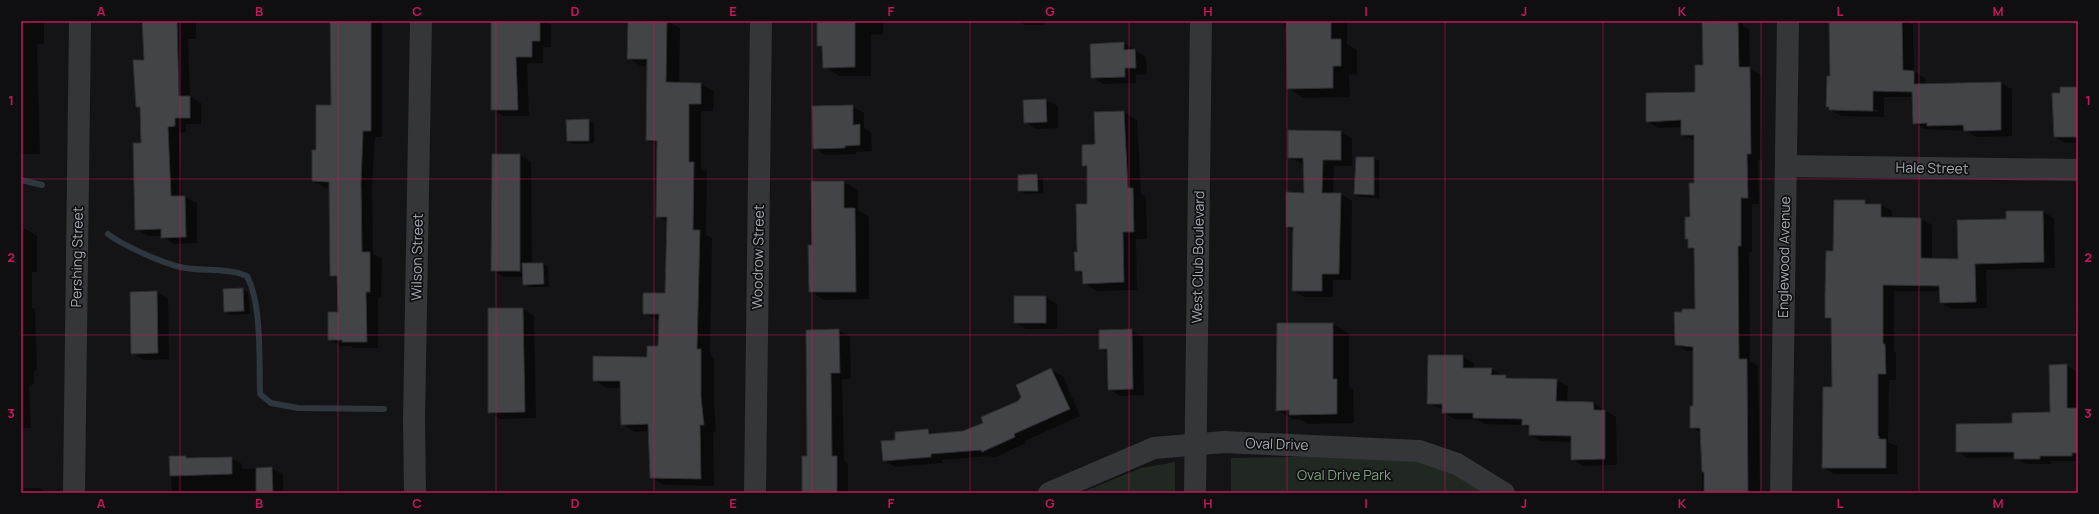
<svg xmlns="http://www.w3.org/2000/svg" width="2099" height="514" font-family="Manrope,sans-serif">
<rect width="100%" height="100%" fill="#141416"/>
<g fill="#202821">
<path d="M1342,456L1431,458L1487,493H1231V458Z"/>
<path d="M1175,462V493H1080L1141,468Z"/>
</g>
<g fill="#0007" fill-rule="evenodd">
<path d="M21,21H44V44H37L40,154H21Z"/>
<path d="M138,21H196V39H188L190,97L201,103V124H186V132L179,133L182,197H185L197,203V243L174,244L162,236H148L136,229L142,144L141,109L137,106L145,61L143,27Z"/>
<path d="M330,21H382V137H375L372,189L373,254L382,259L381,298H378V348H354L350,346H340L329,339L339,313L338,279L331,275L330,188L324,187L313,181L317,151L332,106Z"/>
<path d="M492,21H543L551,25V47H543V63H527L529,116H503L492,109Z"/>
<path d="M629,21H667L680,28L679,83L701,84L714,91L713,111H701V168L707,171L706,235L712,238L710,355L714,358V405L716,432H713L714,486L664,485L651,478L649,431L635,432L622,424L621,388H607L594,380L648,358L659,347L660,321L644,313L666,294L668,222L657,216L658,146L647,140L648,66H641L628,58Z"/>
<path d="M826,21H883V35L871,34V76H840L824,67L823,48L818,45Z"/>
<path d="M889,21H910L891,22Z"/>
<path d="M1020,21H1045V25H1025Z"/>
<path d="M1122,21H1147V23H1125Z"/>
<path d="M1284,21H1347V44L1357,50V74L1349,75L1350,97L1304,98L1288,88L1287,29L1284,27Z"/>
<path d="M1703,21H1743V26L1749,29L1750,68L1761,75L1762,160H1758L1759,204H1752V252H1749L1750,361L1758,366L1760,493H1702L1701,433L1691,427L1694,407V351H1687L1676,344L1683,313L1696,310L1695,251L1689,248V240L1686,238L1691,218L1695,184V141L1682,134V127L1658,128L1647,121L1696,93L1704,66Z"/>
<path d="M1831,21H1906L1913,25L1914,72L1925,78V84L2000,83L2012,89V136L1976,137L1966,131L1925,129L1914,123L1913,97H1884V117L1841,116L1830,110L1827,106L1831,77ZM1837,109L1878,110V112L1837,111Z"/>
<path d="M1124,43L1146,57L1147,74L1136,75V83L1103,84L1092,77Z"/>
<path d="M1046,100L1058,106V128L1036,129L1025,122L1024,101Z"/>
<path d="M2078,100V143H2066L2055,137Z"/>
<path d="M852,106L864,113V128L871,132L872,151L856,152V154L826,155L814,148Z"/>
<path d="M1124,112L1137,120L1141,194L1146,197L1147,239H1136L1137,290L1097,291L1084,283L1083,275L1076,270L1077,205H1088V168L1083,165L1096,145Z"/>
<path d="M588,120L594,124V143L573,144L568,141Z"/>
<path d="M1289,131L1341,132L1352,138V166H1334L1333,194H1341L1352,201L1351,280H1333V297H1305L1293,291L1294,231L1287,227L1305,194L1304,164L1289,158Z"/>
<path d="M520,155L531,162L532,264H543L548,267L549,287H529L524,284V277H503L492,270ZM517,268L523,271V274L516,269Z"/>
<path d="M1373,158L1379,161V198L1360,197L1355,194Z"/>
<path d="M1019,176H1037L1043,179V193L1025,194L1019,190Z"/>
<path d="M812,182H844L858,190V210L869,217V299L824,300L810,291L813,246Z"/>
<path d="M1865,201L1871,205H1881L1892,211V218L1921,219L1932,225V259L1959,260L2007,220L2043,212L2054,218L2055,268L1986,270L1987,308L1952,309L1940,303V291H1894V351L1896,352V380H1889L1888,442L1897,446V474H1834L1823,467L1833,388L1832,321L1826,318L1834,252Z"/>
<path d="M21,229H26L37,236V272H32V308L35,309L37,371H34V384L29,385L31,428H21Z"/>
<path d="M243,289L248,292L250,314L230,315L225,312Z"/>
<path d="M157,292L168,299L169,359L144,360L132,353Z"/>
<path d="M1046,297L1057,304V329H1026L1015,323Z"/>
<path d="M523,309L534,316L536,418L500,419L489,412Z"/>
<path d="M2076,309H2078V334L2075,333Z"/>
<path d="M1333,324L1349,334V387L1353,390L1354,423L1307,424L1299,419H1293L1277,410Z"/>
<path d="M838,330L850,337L851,379H842L844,461L848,464V493H803L808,457Z"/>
<path d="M1132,330L1143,337L1144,395L1120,396L1109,389L1108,353L1100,349Z"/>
<path d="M1462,356L1474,363V369H1491L1511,379L1556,380L1568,386L1567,403H1593L1616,417L1617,465L1583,466L1572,459V442L1541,441L1530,435V429L1523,425L1485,424L1476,419H1454L1443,412V410L1428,403Z"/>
<path d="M2066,365L2077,372L2078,461H2051V464H2026L2015,457L1968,458L1957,451L2013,424L2051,413Z"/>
<path d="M1051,370L1063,376L1080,416L1025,441L1026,443L994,458L991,456L942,460V463L895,467L884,460L897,441L928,430L936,435L963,432L984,423L1018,401Z"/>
<path d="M170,457H185L189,459L231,458L242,464V469L272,468L283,475V491L288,493H172Z"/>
<path d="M21,488H39L47,493H21Z"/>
</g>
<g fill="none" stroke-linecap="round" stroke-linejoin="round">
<g stroke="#2e373d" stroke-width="6">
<path d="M21,180L42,185"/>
<path d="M108,234C122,245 162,263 180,267C203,272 225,267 247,276C262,304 259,361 260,394L271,403L298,408L384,409"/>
</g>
</g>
<g fill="#434448" stroke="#2e2e31">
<path d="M142,21H177L179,96H190V118H175V126L168,127L171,196H185L186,237L161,238V229L135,230L133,143H141L140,107H136L133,60H144Z"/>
<path d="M330,21H371V131H363L361,183L362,252H370V292H366L367,342H342V340H328V312H338L337,276H330L329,182L312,181V150H316V105H331Z"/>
<path d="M491,21H540V41H532V57H516L518,110H491Z"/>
<path d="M628,21H667L666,82L701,83V104H689V162H694L693,230H700L697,349H701V397L704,425H700L701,479L650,478L648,424L621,425L620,381H593V356L647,357V346H658L659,314H643V293H665L667,217H656L657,141L646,140L647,59H627Z"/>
<path d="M825,21H855V67L823,68L822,46H817V23Z"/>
<path d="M1286,21H1331V39H1341V66H1333V88L1287,89Z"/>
<path d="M1738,21L1739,67H1750L1751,154H1747L1748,198H1741V246H1738L1739,359H1747L1748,492H1704V472H1702L1700,428H1690V406H1693V347L1675,345L1674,312H1682V309H1695L1694,248H1688V239H1685V217H1690L1689,183H1694V135H1681V120L1646,122V93L1695,92V65H1703L1702,22Z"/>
<path d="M1829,21H1902L1903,70L1914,71V84L2001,82V130L1964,131L1963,125L1927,126V123L1913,124L1912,92L1873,91V111L1829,110V107H1826L1827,76H1830Z"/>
<path d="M1124,42V50L1135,49L1136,68H1125V77L1091,78L1090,44Z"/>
<path d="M2060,87H2078V137H2054L2052,93H2060Z"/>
<path d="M1046,99L1047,122L1024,123L1023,100Z"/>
<path d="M853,105V125L860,124V145L845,146V148L813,149L812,106Z"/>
<path d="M1124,111L1128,188H1133L1134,232H1123L1124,282L1083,284L1082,271H1075L1074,252H1077L1076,204H1087V166H1082V145L1095,144L1094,112Z"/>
<path d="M589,119V141H567L566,120Z"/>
<path d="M1288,130L1341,131V160H1323L1322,193H1341L1339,274H1322V291H1292L1293,227H1286V192L1304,193L1303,158H1288Z"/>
<path d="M492,154H520V271H491Z"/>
<path d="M1356,157H1374V195L1354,194Z"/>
<path d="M1037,174L1038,191H1018V175Z"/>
<path d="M811,181H844V208H855L856,292H809L808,245H812Z"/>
<path d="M1834,200H1865V204H1881V217L1921,218V258L1958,259L1957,220L2006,219V211H2043L2044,262L1975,264L1976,302L1940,303L1939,286L1883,285V344H1885L1886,374H1878V436H1879V439H1886V468H1822L1823,387H1832L1831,318H1825V295L1826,251H1833Z"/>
<path d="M522,263H543L544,284L523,285Z"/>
<path d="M243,288L244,311L224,312L223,289Z"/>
<path d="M157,291L158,353L131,354L130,292Z"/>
<rect x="1014" y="296" width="32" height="27"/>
<path d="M488,308H523L525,412L488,413Z"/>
<path d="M1277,323H1333V379H1337V414L1289,415V410L1276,411Z"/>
<path d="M839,329L840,373H831L832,456H837V493H802V456H807L806,330Z"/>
<path d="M1132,329L1133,389L1108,390L1107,349H1099V330Z"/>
<path d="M1428,355H1463V368H1492L1491,375H1506V378L1557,379L1556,401L1593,402L1594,410H1605V459L1571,460V436L1529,435V425H1522V419L1473,418V413H1442V404H1427Z"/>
<path d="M2067,364V408H2078V453H2072V456H2040V459H2014V452H1956V424L2012,423V413L2050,412L2049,365Z"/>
<path d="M1051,368L1070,409L1014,434L1015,437L982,452L981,450L931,454V457L883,461L881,441L895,440V432L928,429L929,434L963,431L983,423L981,417L1018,401L1021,397L1016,385Z"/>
<path d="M169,456H186V458L232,457V474L170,476Z"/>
<path d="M272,467L273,493H256V468Z"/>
</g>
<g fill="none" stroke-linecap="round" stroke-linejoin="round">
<g stroke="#35363a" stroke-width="22">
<path d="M1786,166L2078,170"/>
<path d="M74,493L80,21"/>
<path d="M415,493L414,420L421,21"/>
<path d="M755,493L761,21"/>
<path d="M1049,493L1154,448L1224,442L1419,451L1457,464L1504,493"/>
<path d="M1195,493L1201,21"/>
<path d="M1781,493L1788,21"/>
</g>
</g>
<path fill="none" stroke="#c2185b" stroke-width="1" stroke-opacity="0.55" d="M180,21V493M338,21V493M496,21V493M654,21V493M812,21V493M970,21V493M1129,21V493M1287,21V493M1445,21V493M1603,21V493M1761,21V493M1919,21V493M21,179H2078M21,335H2078"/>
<g text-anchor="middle" stroke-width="3.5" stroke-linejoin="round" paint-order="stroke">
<g font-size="14" fill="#a7abb5" stroke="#0f0f11">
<text transform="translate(1932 168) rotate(1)" y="5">Hale Street</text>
<text transform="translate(77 257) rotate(-89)" y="5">Pershing Street</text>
<text transform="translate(417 257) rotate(-89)" y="5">Wilson Street</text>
<text transform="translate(758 257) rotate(-89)" y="5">Woodrow Street</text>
<text transform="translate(1198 257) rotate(-89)" y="5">West Club Boulevard</text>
<text transform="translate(1784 257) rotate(-89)" y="5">Englewood Avenue</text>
<text transform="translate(1277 444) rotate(2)" y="5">Oval Drive</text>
</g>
<g font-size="14" fill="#7f9f80" stroke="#0f0f11">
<text x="1344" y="480">Oval Drive Park</text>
</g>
</g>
<rect width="2099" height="514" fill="none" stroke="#0f0f11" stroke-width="44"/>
<rect x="22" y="22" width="2055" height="470" fill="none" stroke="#c2185b" stroke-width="1.5"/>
<g font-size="13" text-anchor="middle" font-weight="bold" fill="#c2185b">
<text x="101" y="16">A</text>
<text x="259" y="16">B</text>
<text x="417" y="16">C</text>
<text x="575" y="16">D</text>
<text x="733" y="16">E</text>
<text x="891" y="16">F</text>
<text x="1050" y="16">G</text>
<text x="1208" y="16">H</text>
<text x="1366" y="16">I</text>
<text x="1524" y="16">J</text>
<text x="1682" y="16">K</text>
<text x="1840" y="16">L</text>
<text x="1998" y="16">M</text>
<text x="11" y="105">1</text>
<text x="2088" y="105">1</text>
<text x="11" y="262">2</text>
<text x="2088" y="262">2</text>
<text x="11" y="418">3</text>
<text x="2088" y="418">3</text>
<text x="101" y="508">A</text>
<text x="259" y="508">B</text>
<text x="417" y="508">C</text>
<text x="575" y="508">D</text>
<text x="733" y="508">E</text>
<text x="891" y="508">F</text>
<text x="1050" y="508">G</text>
<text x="1208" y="508">H</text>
<text x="1366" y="508">I</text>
<text x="1524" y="508">J</text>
<text x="1682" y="508">K</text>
<text x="1840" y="508">L</text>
<text x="1998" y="508">M</text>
</g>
</svg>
